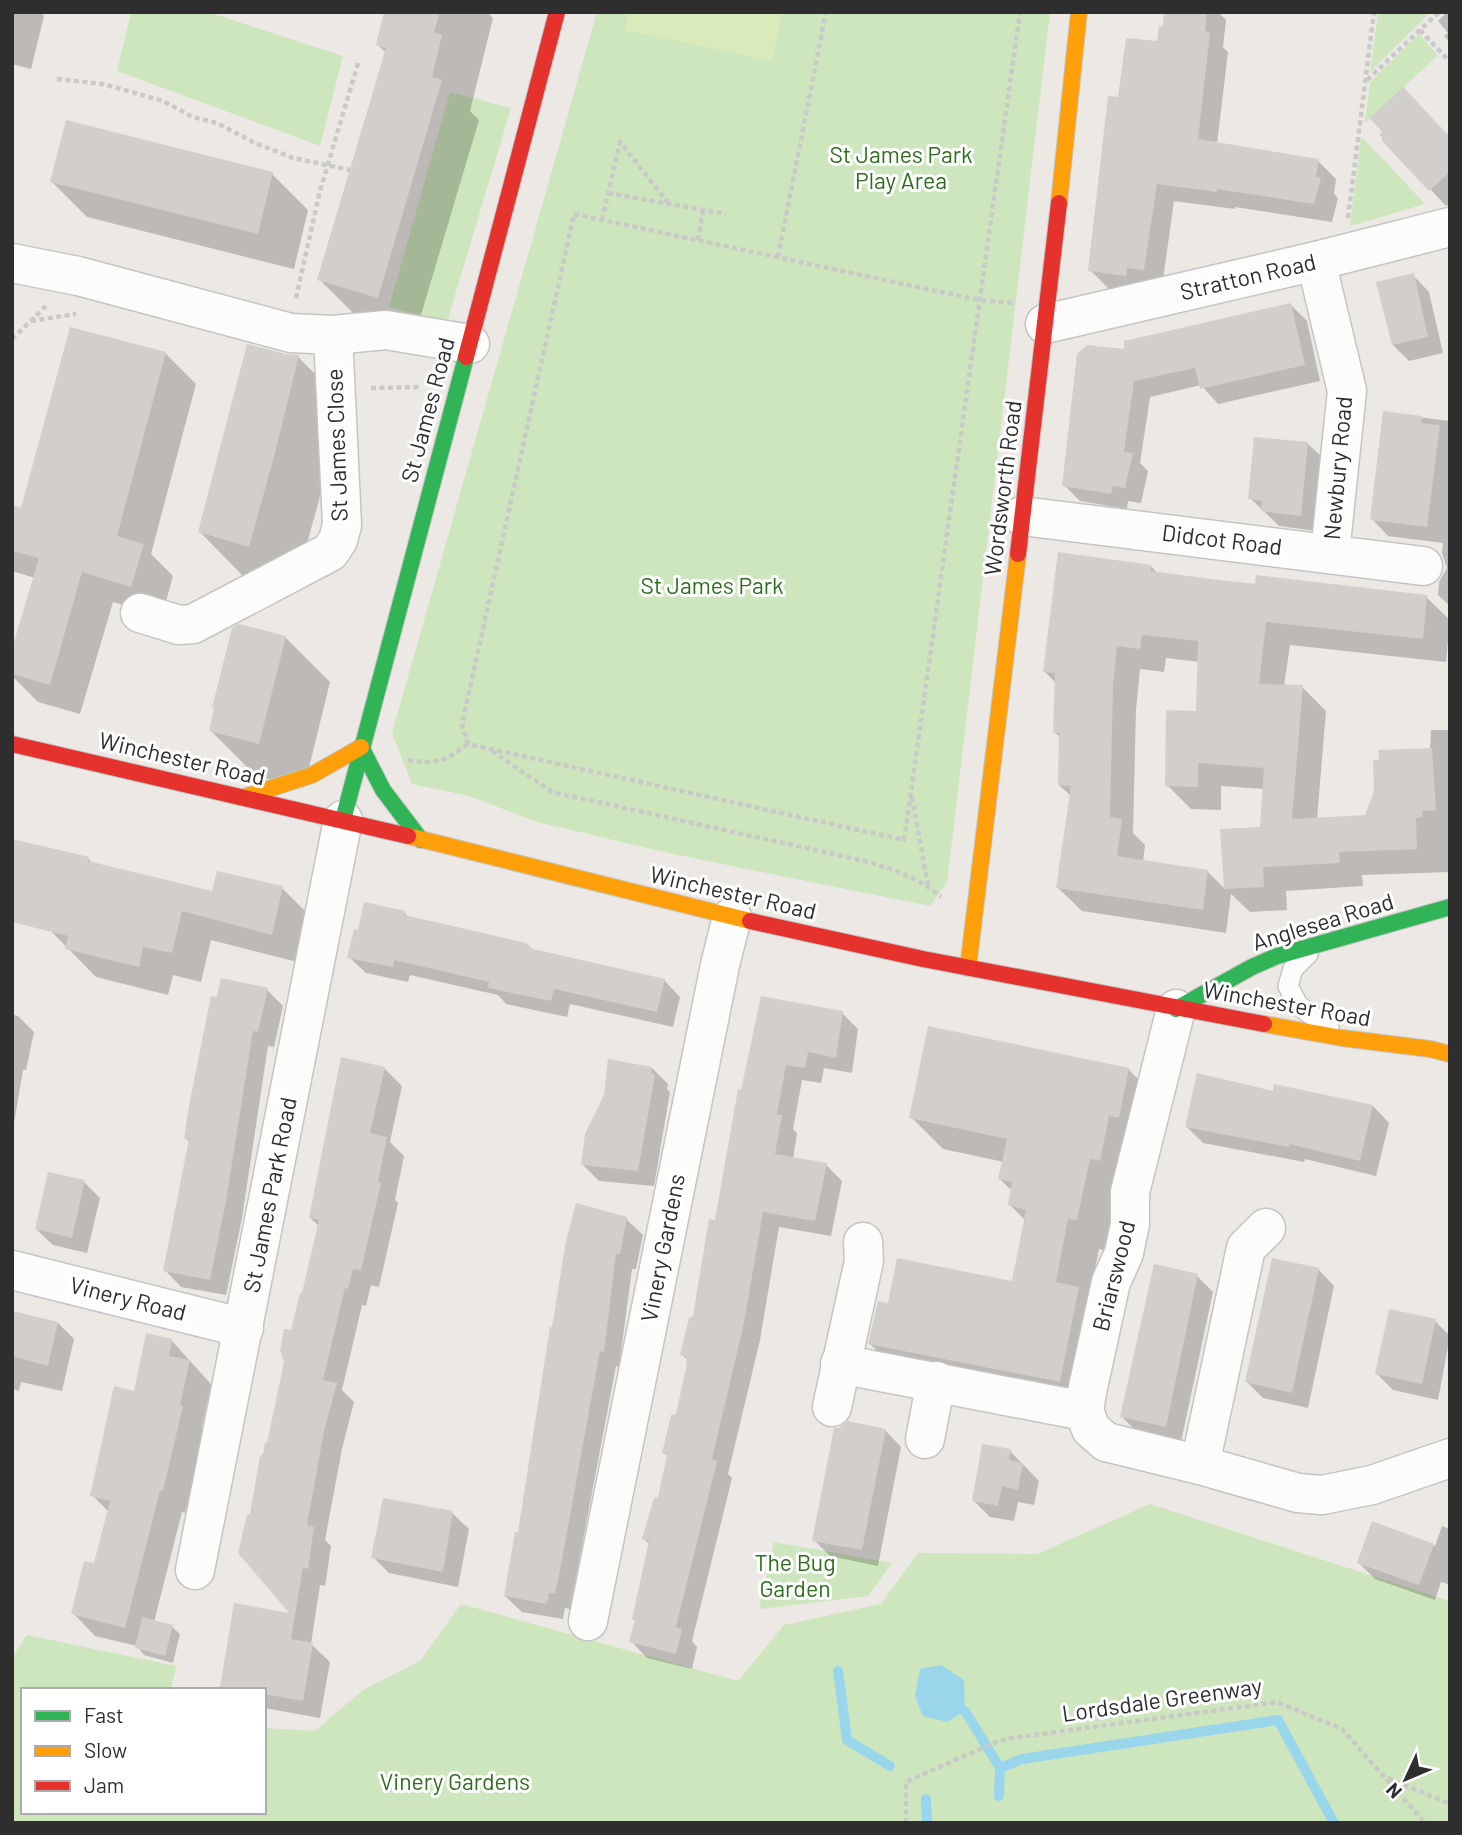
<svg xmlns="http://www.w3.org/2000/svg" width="1462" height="1835" font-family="Barlow,sans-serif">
<rect width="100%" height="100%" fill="#ece8e4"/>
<g fill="#cee6be">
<path d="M131,12H208L343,56L320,146L117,71Z"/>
<path d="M597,12H1050L947,883L930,906L673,854L537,822L469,796L412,784L392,733Z"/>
<path d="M1378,12H1431L1370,72Z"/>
<path d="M1419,34L1438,55L1365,123L1370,82Z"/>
<path d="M450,92L511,108L447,322L389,307Z"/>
<path d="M1361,136L1425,204L1350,226Z"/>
<path d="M1150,1504L1450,1601V1823H12V1657L27,1635L176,1666L171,1690H23V1812H264V1728L315,1731L363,1690L420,1661L461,1604L738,1681L784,1625L881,1604L918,1553L1037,1554Z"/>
<path d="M774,1542L892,1563L868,1596L759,1609Z"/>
</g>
<path fill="#d9eabb" d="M628,12H782L772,61L625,30Z"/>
<path fill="#99d6ec" d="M941,1665L964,1680L965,1711L947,1722L923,1716L915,1696L920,1669Z"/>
<g fill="#0003" fill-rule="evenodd">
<path d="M12,12H41L44,16L31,69L12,64Z"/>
<path d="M387,12H487L493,18L470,111L479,120L415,335L357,317L319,279L387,54L378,45Z"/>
<path d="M1166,12H1218L1226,20L1223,47L1228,52L1217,144L1318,161L1336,179L1334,194L1338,198L1332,222L1235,207V209L1174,201L1162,287L1144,293L1109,289L1090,270L1120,99L1159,43L1165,28Z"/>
<path d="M1447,12H1450V42L1444,36L1448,33L1438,21Z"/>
<path d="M1384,131L1450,139V203L1446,206L1380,135Z"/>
<path d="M272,174L308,210L294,269L87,217L52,182Z"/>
<path d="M1413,275L1429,292L1443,353L1409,361L1393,345Z"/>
<path d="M1291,305L1307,321L1320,381L1218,404L1201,385L1150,397L1140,463L1148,471L1141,503L1128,501L1127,509L1080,501L1064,485L1125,351Z"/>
<path d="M165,353L196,384L151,554L173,576L162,616L113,602L80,714L38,702L12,676V655L35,578L12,571V507L22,510Z"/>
<path d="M298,357L343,402L319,500L294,591L244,577L200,532Z"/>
<path d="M1385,413L1450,421V606L1438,595L1439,582L1447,568L1442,553L1443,543L1388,536L1372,519Z"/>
<path d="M1307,443L1324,459L1317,531L1279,526L1250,498Z"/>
<path d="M1151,566L1158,574L1218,581L1426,597L1450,620L1446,662L1290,645L1284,686L1302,687L1326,711L1317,819L1366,817L1430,749L1431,730H1450V872L1362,875L1363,886L1286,891L1287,910L1250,912L1231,894L1226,933L1082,911L1058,888L1071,796L1059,785L1061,738L1054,732L1056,683L1045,672ZM1166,658L1200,662L1198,712L1167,785L1191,809L1221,810V786L1264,789L1262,829L1222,831L1226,890L1207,871L1143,862L1145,845L1133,833L1136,710L1140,669L1164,672Z"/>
<path d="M285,637L330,682L304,788L256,776L211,731L216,710Z"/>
<path d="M88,859L94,864L214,893L282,888L311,917L301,963L211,940L201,982L173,975L168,995L96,977L50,930Z"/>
<path d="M404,912L409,918L532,950L664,980L680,997L673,1027L570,1004L567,1017L506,1004L498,995L410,975L408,982L366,973L349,957Z"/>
<path d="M267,990L283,1006L274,1047L268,1046L242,1218L226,1295L181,1287L165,1270L190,1142L185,1138Z"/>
<path d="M842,1013L858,1029L852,1073L824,1068L821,1083L802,1080L793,1129L797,1133L793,1159L826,1165L842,1181L831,1236L779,1227L760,1340L728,1474L732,1478L692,1641L697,1647L692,1669L647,1658L631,1641L636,1621L633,1619L650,1545L644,1539L660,1499L669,1457L664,1452L678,1415L689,1361L682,1355L695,1318L717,1222L742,1092Z"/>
<path d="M12,1014L18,1016L34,1032L26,1070H23L12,1135Z"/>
<path d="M384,1068L402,1086L390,1142L404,1156L395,1200L398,1203L379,1287L371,1285L366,1306L362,1305L342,1390L354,1402L342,1449L325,1540L331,1546L327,1574L325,1586L320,1585L311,1644L330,1662L320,1718L264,1708V1690H225L222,1686L294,1616L251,1515L269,1445L292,1332L303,1295L319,1226L310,1218Z"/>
<path d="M652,1068L668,1084L667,1089L670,1092L654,1186L599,1181L583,1165Z"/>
<path d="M1128,1069L1160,1101L1108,1251L1099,1249L1089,1300L1092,1413L902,1375L870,1344L889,1306L1013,1283L1026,1221L1010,1205L1012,1191L1000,1179L1004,1162L943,1149L911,1117Z"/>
<path d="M1274,1093L1373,1106L1389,1123L1376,1176L1305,1159L1304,1162L1203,1143L1187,1127Z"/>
<path d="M84,1182L100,1198L87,1253L53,1245L36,1229Z"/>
<path d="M626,1219L643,1235L636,1269H632L619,1367L616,1366L570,1609L565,1608L563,1619L522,1612L505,1596L519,1534L554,1329Z"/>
<path d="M1318,1269L1334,1286L1308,1408L1263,1398L1247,1382Z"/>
<path d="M1197,1276L1213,1292L1181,1442L1138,1433L1122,1417Z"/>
<path d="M12,1311L58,1323L74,1339L62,1391L21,1382L19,1391L12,1389Z"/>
<path d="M1435,1321L1450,1336L1438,1400L1393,1390L1377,1374Z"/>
<path d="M171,1340L211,1384L202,1427L205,1430L185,1513L182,1512L154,1622L172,1627L180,1634L173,1663L144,1655L137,1646L95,1636L73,1613L95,1565L109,1512L92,1495L135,1393Z"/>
<path d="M840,1429L885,1430L901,1447L878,1566L830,1556L814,1540Z"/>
<path d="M1010,1451L1039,1481L1034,1505L1018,1502L1014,1521L990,1517L973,1500Z"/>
<path d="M452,1513L469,1529L458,1587L389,1573L373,1557Z"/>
<path d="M1373,1523L1435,1546L1442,1526L1450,1529V1585L1441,1582L1435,1600L1375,1579L1359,1563Z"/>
</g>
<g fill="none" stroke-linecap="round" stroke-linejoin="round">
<g stroke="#99d6ec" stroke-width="10">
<path d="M838,1671L847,1740L890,1766"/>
<path d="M965,1711L1000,1768"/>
<path d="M999,1796L1000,1768L1022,1759L1278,1720L1334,1823"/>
<path d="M926,1799L927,1823"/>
</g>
</g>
<g fill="#d1cecb">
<path d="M384,12H440L434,32L442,35L432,77L442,80L378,298L317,280L386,48L376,45Z"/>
<path d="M1164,12H1207L1205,31L1210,32L1198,139L1319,159L1316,177L1321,178L1314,204L1217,189V192L1157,184L1144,270L1127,268L1126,276L1088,271L1108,96L1118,97L1126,38L1157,41L1159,26H1163Z"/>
<path d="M1403,87L1450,137V172L1429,191L1382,141V132L1370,118Z"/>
<path d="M66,120L273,172L258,234L50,182Z"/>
<path d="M1414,273L1428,337L1392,345L1376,282Z"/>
<path d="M1291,303L1305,365L1200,389L1195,368L1134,381L1124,452L1133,453L1125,488L1113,486L1111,494L1062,486L1077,354L1087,345L1124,349V341Z"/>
<path d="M70,327L166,352L117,536L144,544L131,587L82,572L50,685L12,674V649L39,558L12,551V505L21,508Z"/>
<path d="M247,344L285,354L299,355L275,453L249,547L198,532Z"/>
<path d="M1383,411L1422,416L1421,423L1440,425L1427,527L1370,520Z"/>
<path d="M1254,437L1308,442L1301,516L1261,511L1262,501L1248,499Z"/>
<path d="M1058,552L1151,565V571L1219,580L1255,584L1256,575L1427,595L1423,639L1266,622L1259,684L1303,685L1292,819L1365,815L1374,792L1373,760H1379L1378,750L1432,748L1436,810L1422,811L1423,817L1416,818L1417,849L1339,852L1340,863L1263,867L1264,887L1224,889L1220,829L1260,827L1264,768L1198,763V787L1165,786L1166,710L1196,711L1198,641L1142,635L1140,649L1117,646L1113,685L1110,817L1122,819L1117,856L1208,870L1203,910L1056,888L1071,786L1058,785L1059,733H1053L1055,673L1043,672Z"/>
<path d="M239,624L286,636L259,744L209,731L214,709L212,708L232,628Z"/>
<path d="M12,839L89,857L88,861L212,891L217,871L283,886L272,935L182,911L172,953L143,947L139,967L65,949L68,936L12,922Z"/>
<path d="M364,902L405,911L404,915L526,943L533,949L665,979L657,1012L554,989L551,1001L488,988L489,982L394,960L393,967L347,958L354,929L358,930Z"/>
<path d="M221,978L268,988L258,1032L253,1031L226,1201L210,1280L163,1271L189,1139H184L189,1106L211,996L217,997Z"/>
<path d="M761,996L843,1011L836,1058L808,1052L805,1068L786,1065L777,1115H782L775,1154L827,1163L815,1221L763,1212L744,1323L712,1459L717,1461L676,1627L682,1629L676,1654L629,1642L635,1620L632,1619L649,1541L642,1539L654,1498L658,1497L667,1455L662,1453L671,1415L676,1414L686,1368L687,1357L680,1355L689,1318L693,1316L709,1219L715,1220L738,1089L741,1090Z"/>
<path d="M928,1026L1129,1068L1119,1118L1109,1116L1100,1161L1090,1159L1077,1220L1068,1219L1056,1282L1079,1287L1060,1382L868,1344L878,1301L888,1303L897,1258L1012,1281L1026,1210L1008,1205L1012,1182L998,1179L1007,1139L909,1118Z"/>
<path d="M341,1057L385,1067L370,1133L387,1137L378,1182L381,1183L361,1270L353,1269L348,1289L345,1288L323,1380L337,1383L324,1431L307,1525L314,1527L308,1569L303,1568L291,1639L313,1643L303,1701L264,1694V1690H238L220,1687L234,1603L289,1613L238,1553L247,1515L250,1514L260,1456L263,1454L265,1443H267L284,1362L280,1351L284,1329L291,1330L300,1293H302L319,1220L309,1218Z"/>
<path d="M608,1059L652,1067L651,1073L655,1075L638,1171L581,1165L585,1134L604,1095Z"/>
<path d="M1197,1073L1273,1091L1274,1084L1373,1105L1360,1161L1289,1144V1147L1185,1127Z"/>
<path d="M48,1172L85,1180L72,1238L35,1229Z"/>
<path d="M576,1203L627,1217L620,1254H616L604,1352L600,1351L559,1576L555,1593H549L547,1604L504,1596L515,1532H518L550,1327H552L566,1241Z"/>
<path d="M1272,1258L1319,1268L1292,1393L1245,1382Z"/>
<path d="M1154,1264L1198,1274L1166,1427L1120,1417Z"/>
<path d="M1389,1309L1436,1319L1422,1384L1375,1374Z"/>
<path d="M12,1311L58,1322L48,1366L12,1356Z"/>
<path d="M146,1333L172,1339L169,1356L190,1360L180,1405L183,1406L163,1491H160L125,1628L71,1614L84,1561L94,1563L110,1501L90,1496L114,1386L134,1391Z"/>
<path d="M848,1421L886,1429L862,1550L812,1541L834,1428H839Z"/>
<path d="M982,1444L1011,1449L1009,1460L1023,1463L1018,1490L1002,1486L998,1506L972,1501Z"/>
<path d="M383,1498L453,1511L443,1572L371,1558Z"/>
<path d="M1372,1521L1434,1544L1419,1585L1357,1563Z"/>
<path d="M142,1617L173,1625L165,1656L135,1648Z"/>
</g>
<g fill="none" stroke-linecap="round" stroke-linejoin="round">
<g stroke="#c5c4c5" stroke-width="22">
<path id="lane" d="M1308,954L1293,969L1288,986L1298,1005L1329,1028"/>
</g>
<g stroke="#c5c4c5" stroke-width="41">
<g id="street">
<path d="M1316,261L1347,391L1330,553"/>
<path d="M12,263L78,276L291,333L333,335L386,330L470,344"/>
<path d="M1045,324L1316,261L1450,227"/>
<path d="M1022,516L1423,566"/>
<path d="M140,613L179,625L193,624L330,552L338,540L342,525L333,335"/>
<path d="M1176,1009L1130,1192V1224L1124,1253L1111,1282L1087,1392L1084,1411L1091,1429L1106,1442L1200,1465L1298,1493L1322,1495L1372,1485L1450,1458"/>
<path d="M12,1270L244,1328"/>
<path d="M840,1364L1084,1411"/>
<path d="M832,1407L864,1261L863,1242"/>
<path d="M925,1439L936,1381"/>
<path d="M1200,1465L1246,1248L1266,1228"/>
<path d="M195,1570L343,820"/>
<path d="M588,1621L720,965L732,917"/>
</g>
</g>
<g stroke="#c5c4c5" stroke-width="18">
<g id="fast">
<path d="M361,747L383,790L421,840"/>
<path d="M343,820L466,357"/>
<path d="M1176,1009L1252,967L1277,956L1450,907"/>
</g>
</g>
<g stroke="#c5c4c5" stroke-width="18">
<g id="slow">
<path d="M1059,203L1079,12"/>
<path d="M244,797L312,775L361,747"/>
<path d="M408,836L750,921"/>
<path d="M968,968L1018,554"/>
<path d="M1264,1024L1342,1038L1430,1049L1450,1054"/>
</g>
</g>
<g stroke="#c5c4c5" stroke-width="18">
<g id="jam">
<path d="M466,357L557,12"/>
<path d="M1018,554L1059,203"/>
<path d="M12,744L408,836"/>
<path d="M750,921L923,959L1264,1024"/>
</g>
</g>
<g stroke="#c9c9c8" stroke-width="4.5" stroke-dasharray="5 3.5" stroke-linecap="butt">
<path d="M1420,30L1450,62"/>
<path d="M57,79L103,84L163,101L193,117L217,123L255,143L293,158L350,170"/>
<path d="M1367,80L1439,12"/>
<path d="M608,193L726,214"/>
<path d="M1348,218L1374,12"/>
<path d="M602,220L620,142L669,204"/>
<path d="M698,240L703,210"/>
<path d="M778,257L826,12"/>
<path d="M296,298L320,191L359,60"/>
<path d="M1012,303L979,300L574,214L462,724L468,744L904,840L911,792L1020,12"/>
<path d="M31,321L76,314"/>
<path d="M12,339L47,305"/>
<path d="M371,388L421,387"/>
<path d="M492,751L552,792L865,861C893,869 919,878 941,897"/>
<path d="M408,760C436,765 445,761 468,744"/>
<path d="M912,797L928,885"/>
<path d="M1388,1778L1450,1804"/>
<path d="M906,1823V1782L996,1742L1012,1738L1277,1702L1342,1729L1425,1823"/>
</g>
<use href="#lane" stroke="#fcfcfb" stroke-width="19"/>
<use href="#street" stroke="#fcfcfb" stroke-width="38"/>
<use href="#fast" stroke="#30b455" stroke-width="16"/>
<use href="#slow" stroke="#ff9f0a" stroke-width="16"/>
<use href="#jam" stroke="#e5322d" stroke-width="16"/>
</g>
<g text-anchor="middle" stroke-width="6" stroke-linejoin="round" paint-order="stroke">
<g font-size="23" fill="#2c6e1b" stroke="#fff">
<text x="901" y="163">St James Park<tspan x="901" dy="26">Play Area</tspan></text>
<text x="712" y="594">St James Park</text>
<text x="795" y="1571">The Bug<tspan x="795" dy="26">Garden</tspan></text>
<text x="455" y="1790">Vinery Gardens</text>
</g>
<g font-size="23" fill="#2e2e2e" stroke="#fff">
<text transform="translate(1248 277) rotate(-13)" y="8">Stratton Road</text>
<text transform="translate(428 410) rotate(-75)" y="8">St James Road</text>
<text transform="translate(337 445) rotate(-92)" y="8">St James Close</text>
<text transform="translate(1338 468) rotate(-85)" y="8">Newbury Road</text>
<text transform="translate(1003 488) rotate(-83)" y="8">Wordsworth Road</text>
<text transform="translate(1222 540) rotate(7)" y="8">Didcot Road</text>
<text transform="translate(182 759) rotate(13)" y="8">Winchester Road</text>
<text transform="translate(733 893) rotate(13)" y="8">Winchester Road</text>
<text transform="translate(1323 922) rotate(-17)" y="8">Anglesea Road</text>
<text transform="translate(1287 1004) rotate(10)" y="8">Winchester Road</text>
<text transform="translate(270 1195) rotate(-79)" y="8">St James Park Road</text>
<text transform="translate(663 1248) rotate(-79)" y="8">Vinery Gardens</text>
<text transform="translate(1114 1276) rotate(-76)" y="8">Briarswood</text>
<text transform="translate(128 1299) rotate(14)" y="8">Vinery Road</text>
<text transform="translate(1162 1700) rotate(-8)" y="8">Lordsdale Greenway</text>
</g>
</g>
<rect width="1462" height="1835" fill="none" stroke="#2e2e2e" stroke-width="28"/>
<rect x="21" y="1688" width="245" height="126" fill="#ffffff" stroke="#ababab" stroke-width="2"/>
<rect x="35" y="1711" width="35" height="10" fill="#30b455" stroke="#ababab" stroke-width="2"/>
<text x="84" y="1723" font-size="21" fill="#2e2e2e">Fast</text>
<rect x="35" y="1746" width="35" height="10" fill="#ff9f0a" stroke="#ababab" stroke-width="2"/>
<text x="84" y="1758" font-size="21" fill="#2e2e2e">Slow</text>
<rect x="35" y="1781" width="35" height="10" fill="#e5322d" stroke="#ababab" stroke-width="2"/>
<text x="84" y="1793" font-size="21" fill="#2e2e2e">Jam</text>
<g transform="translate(1406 1779) rotate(226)" stroke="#ffffff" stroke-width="5" paint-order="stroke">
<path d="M0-5L12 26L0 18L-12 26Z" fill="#2e2e2e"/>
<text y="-10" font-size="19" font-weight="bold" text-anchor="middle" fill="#2e2e2e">N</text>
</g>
</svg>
